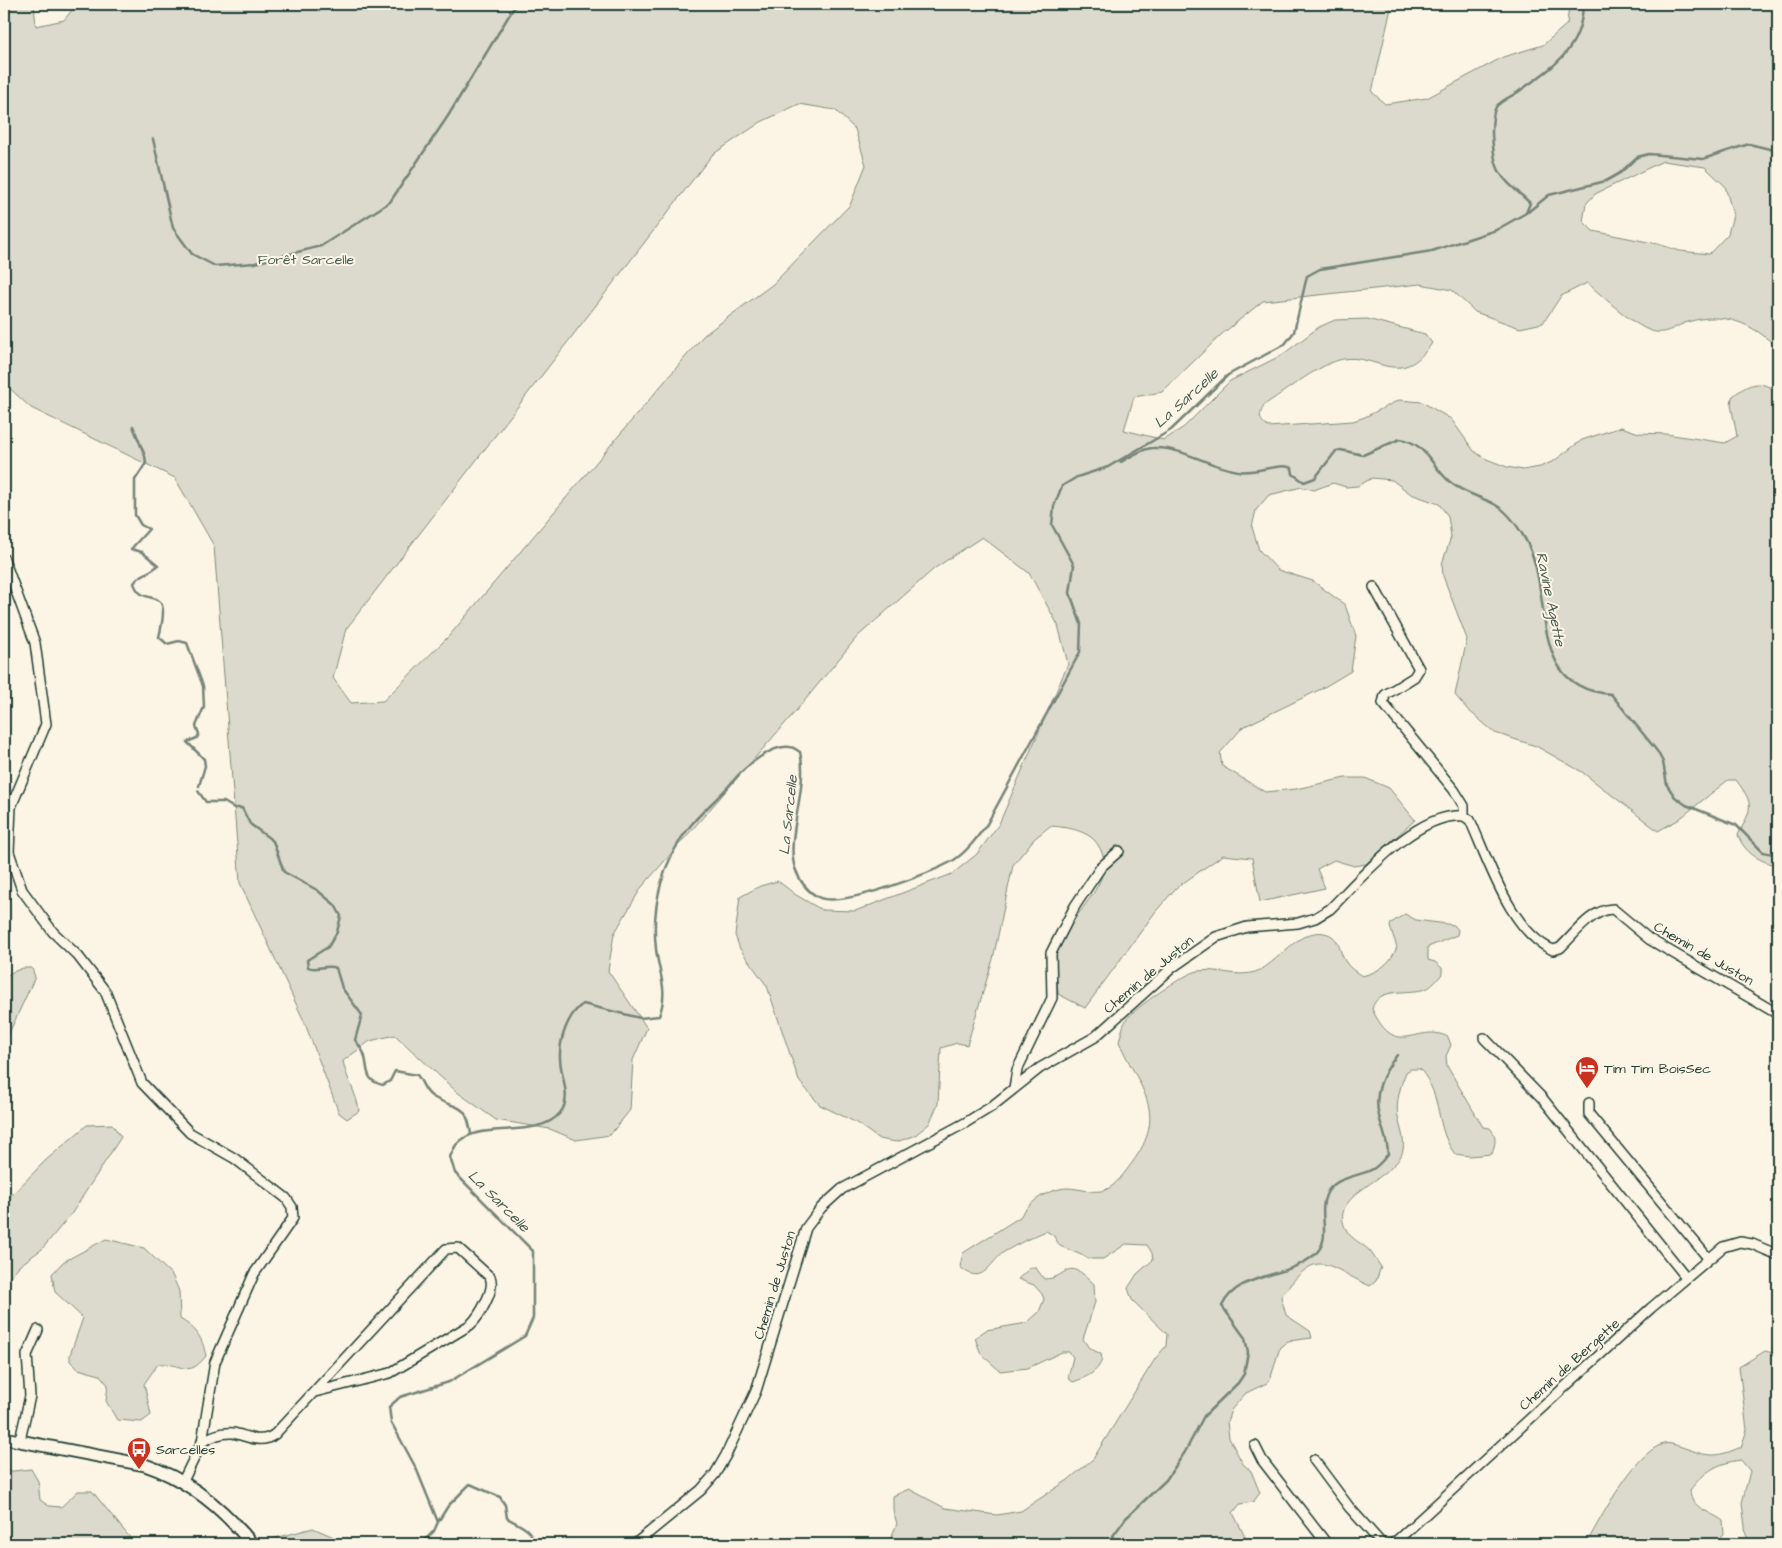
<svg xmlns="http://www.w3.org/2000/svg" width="1782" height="1548" font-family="'Architects Daughter',sans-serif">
<rect width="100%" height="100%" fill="#fcf5e5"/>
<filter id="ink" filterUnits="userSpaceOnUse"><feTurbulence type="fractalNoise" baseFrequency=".02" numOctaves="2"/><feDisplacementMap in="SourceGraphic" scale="10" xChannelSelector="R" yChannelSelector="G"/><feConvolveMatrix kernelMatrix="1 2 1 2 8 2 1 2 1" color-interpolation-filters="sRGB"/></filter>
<g filter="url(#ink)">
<g fill="#dcdacc" stroke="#7e8c80" fill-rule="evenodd">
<path d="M4,4H34L36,26L64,20L77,4H1392L1372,92L1385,104L1427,98L1503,57L1543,45L1567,24L1569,4H1778V349C1754,323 1723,311 1688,322C1677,325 1668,334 1656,332C1637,330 1602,295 1587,283L1561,296L1543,323L1520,328L1475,312L1452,290L1420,284L1263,301L1222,334L1162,392L1134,397L1124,430L1164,440L1184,427L1230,381L1282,355L1319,327L1335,320L1367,319L1425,334L1432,343C1399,392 1375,350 1339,360C1317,366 1284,392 1264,405C1259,416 1258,419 1268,427L1353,421L1365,417L1399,400L1422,402L1451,419L1474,451L1484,458L1507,467L1523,470L1540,467L1554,461L1582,440L1621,427L1639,433L1666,434L1725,443L1737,436L1731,405L1732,397C1748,383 1762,378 1778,394V528L1776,542L1778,557V866C1760,861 1745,854 1738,835C1752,808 1755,805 1736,780H1728L1678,820L1658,831L1582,772L1536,746L1495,733L1467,709L1455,695L1467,639L1443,576L1442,564L1451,537L1448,516L1439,504L1411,494L1392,480L1372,478L1358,486L1346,487L1333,483L1314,490L1302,487L1269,495L1256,510L1252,527L1259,550L1278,570L1313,581L1345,605L1356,636L1351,671L1321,689L1243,727L1220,753L1222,766L1265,792L1296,789L1345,778H1365L1389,788L1415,820L1366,864L1354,866L1334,860L1317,869L1325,888L1260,902L1252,858L1223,855L1176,888L1156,911L1085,1008L1058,994C1058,982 1054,968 1056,956C1061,918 1123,883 1098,845C1089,830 1066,827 1050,826L1034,839L1013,865L993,959L967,1045L957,1043L941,1048L938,1104L929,1124L914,1136L896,1142L879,1139L855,1122L820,1105L799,1081L767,986L740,949L735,935L740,897L760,886L778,881L796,895L822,910L855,911L952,874L977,854L999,824L1068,664L1058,625L1029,573L982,537L935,568L857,637L796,711L641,888L614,934L608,971L647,1028L633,1060L630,1110L610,1135L576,1140L550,1129L496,1120L457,1092L395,1035L370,1041L343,1061C346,1079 357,1093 359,1111L347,1119L339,1113L304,1021L240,883L214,546L175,478L31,408L4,383ZM799,104L835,110L855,129L866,165L850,205L773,284L704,335L449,636L383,701L351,703L333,678L346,629L712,155L761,122ZM1663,161L1705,167L1725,186L1733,215L1728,234L1709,254L1680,251L1658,244L1593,231L1583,221L1586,204L1595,194Z"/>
<path d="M1405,914L1416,920L1454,925L1458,930L1457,935L1428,947V960L1435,962L1442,968V974C1438,979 1433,985 1428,988C1410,996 1378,985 1372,1009C1397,1062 1417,1021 1448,1037L1451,1045L1446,1056L1447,1066L1483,1127L1490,1128C1498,1137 1495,1143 1492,1154L1469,1156L1455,1154C1434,1127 1444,1097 1420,1069H1411L1406,1072C1401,1085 1395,1102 1398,1117C1400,1128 1405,1138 1403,1150C1397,1180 1324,1194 1347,1231C1351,1239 1363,1244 1370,1251C1374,1256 1377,1262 1381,1267L1376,1281L1370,1286C1325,1266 1319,1244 1281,1297L1286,1315L1310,1331L1312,1338L1288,1341L1280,1347L1271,1377L1267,1383L1246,1393L1231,1410L1227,1422L1229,1438L1243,1464L1251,1471L1260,1493L1253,1502L1240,1504L1233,1513L1245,1537L1241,1544H888L897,1524L893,1510V1496L909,1489L945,1508L997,1515L1021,1511L1068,1480L1093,1459L1155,1359L1166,1346L1167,1334L1132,1300L1128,1288L1137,1274L1153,1260L1152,1253L1147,1245L1126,1244L1103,1259H1091L1060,1246L1053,1235L1046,1231C1032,1237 1017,1244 1004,1252C989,1263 983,1287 960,1267L963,1253L1020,1217C1029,1202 1048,1189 1067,1188C1079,1188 1093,1194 1105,1190C1116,1186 1125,1172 1132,1163C1169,1113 1140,1089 1119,1042C1121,1035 1122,1027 1126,1020C1133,1009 1185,973 1198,971C1218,968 1236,978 1255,972C1277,965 1298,928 1324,933C1340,936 1338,949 1345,961C1349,968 1356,972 1362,976C1379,972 1391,963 1397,947L1390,927L1391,923Z"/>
<path d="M23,968H32L35,977L4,1044V979L10,973Z"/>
<path d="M112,1124L121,1137L72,1213L42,1249L19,1266L4,1284V1203L45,1161L87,1125Z"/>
<path d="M106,1239L144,1248L172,1275L179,1291L180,1319C197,1329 202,1337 206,1356C187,1380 183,1362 158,1364L144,1384L151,1415L142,1422L117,1420L106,1401L108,1385L100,1375L78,1369L70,1361V1355L83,1318L55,1292L52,1274L63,1262Z"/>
<path d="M1030,1268H1036L1044,1279C1069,1279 1065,1254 1094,1284L1095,1302L1083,1339L1089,1348L1101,1354L1102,1359C1099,1372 1085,1378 1073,1382L1068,1378L1073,1357L1069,1352H1062L1028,1368L1000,1371L981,1354L975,1338L986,1330L1027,1323L1039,1312L1044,1299L1042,1294L1034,1285L1018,1279Z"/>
<path d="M1765,1351L1778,1354V1544H1751L1746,1535L1742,1503L1750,1471L1741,1460C1717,1463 1705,1471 1690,1490C1691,1509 1710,1511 1723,1521L1724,1534L1712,1544H1586C1599,1522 1642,1436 1672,1444C1704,1453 1708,1462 1741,1447L1747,1430L1739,1367Z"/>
<path d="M31,1469L38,1481L40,1500L49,1506L61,1507L78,1491H92L135,1544H4V1472Z"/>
<path d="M313,1528L336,1538V1544H253Z"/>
</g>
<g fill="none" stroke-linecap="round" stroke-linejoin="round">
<g stroke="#758479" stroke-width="2.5">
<path d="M153,139L173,228L192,254L215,266L255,263L321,246L390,202L448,116L516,4"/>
<path d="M1528,212L1549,195L1606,181L1620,173L1637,157L1649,154L1703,159L1749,144L1778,151"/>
<path d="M133,426L145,456L146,463L135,480V515L141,525L149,529L131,549L142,552L158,565C153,572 141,573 134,583C143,612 174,578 159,637L167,644L179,641L187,643L203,686L204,707L196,726L199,734L197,738L187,742L204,759L205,766L199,786"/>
<path d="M1121,462C1130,457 1143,448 1153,448C1184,447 1208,467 1238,471C1256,474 1280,462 1292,468L1293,474L1304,482L1315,478L1336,451L1341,450L1363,455L1400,439C1425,442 1432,467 1450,482C1463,493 1479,496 1494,504C1506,510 1517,525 1524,537C1557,591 1523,688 1611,694L1657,751L1663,762L1667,785L1675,797L1686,805L1736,825L1763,852L1778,855"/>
<path d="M198,791L206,802H224L234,808H242L250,824L273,841L284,872L317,890L335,905L341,916L337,932L328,947L307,960L308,967C316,971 326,964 336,968L342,988L362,1015L355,1040C358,1044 362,1049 364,1054C369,1067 363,1081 383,1085L390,1081L395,1071L417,1075C423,1082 424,1092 433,1097C457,1111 466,1100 471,1134"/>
<path d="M438,1522L448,1506L470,1484L500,1497L505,1505L507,1518C519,1525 532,1528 534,1544"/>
<path d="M390,1544L406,1540H425L434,1531L438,1522L416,1468L391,1422L389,1407L400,1397L449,1382L525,1336L533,1318V1251L455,1173L450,1157C452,1153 454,1147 457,1144C478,1119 537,1141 560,1113C573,1097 560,1076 560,1058C559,1040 568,1014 583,1004L640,1018L659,1016C669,990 659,975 656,949C651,905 663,859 691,825C704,809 720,797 733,781C744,768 771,744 790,747C793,747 797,750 800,752C809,787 785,839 795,868C799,880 807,891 818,897C839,909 933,873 954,860C968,851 978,836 987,824L1080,652L1081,624L1070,593L1074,565L1052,525L1054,506L1062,486L1077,477L1108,467L1171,430L1228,375L1285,344L1294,332L1307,276L1320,269L1432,251L1496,230L1526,213L1530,203C1501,176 1494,176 1492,133C1492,126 1492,114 1496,107C1500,101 1512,96 1518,92C1552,68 1582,50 1583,4"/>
<path d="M1107,1544L1126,1518L1166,1480L1185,1452L1204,1416L1238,1383L1244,1374L1248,1352L1245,1338L1222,1306C1238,1272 1285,1279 1313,1256C1334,1240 1317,1215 1326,1195C1333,1177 1357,1177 1371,1170C1378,1167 1383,1160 1388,1154C1388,1140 1382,1130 1379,1116C1373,1093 1383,1073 1397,1055"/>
</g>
<g stroke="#1f3d34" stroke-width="12">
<g id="street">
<path d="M4,559L35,643L46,724L11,807L9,852L22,890L53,932L78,956L105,991L142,1083L190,1133L234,1158L286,1198L292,1207L293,1218L254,1274L215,1362L202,1442L183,1481"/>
<path d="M1374,587L1419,669L1414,677L1385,695L1383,703L1454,790L1464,806V816"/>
<path d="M1484,1038L1543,1099L1686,1277"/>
<path d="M1014,1088L1017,1070L1052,998L1051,953L1075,906L1101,867L1119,851"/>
<path d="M1589,1103V1114L1708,1258"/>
<path d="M20,1440L30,1396L27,1355L38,1330"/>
<path d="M202,1442C212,1436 221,1432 233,1433C248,1436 261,1445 275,1434L446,1249L458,1248L490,1277C496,1289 479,1317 470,1325L390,1373L315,1392"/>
<path d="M1255,1446L1262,1460L1327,1544"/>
<path d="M1314,1460L1349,1507L1382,1544"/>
<path d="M635,1544L701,1490L715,1474L726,1455L756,1391L806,1228L821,1208L842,1189L965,1123L991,1107L1040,1068L1095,1037L1173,967L1216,937L1247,927L1298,923L1315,918L1330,909C1361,878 1417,811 1464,816L1470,820C1488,859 1511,933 1553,950L1560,948C1574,935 1592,909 1613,909L1649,939L1778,1014"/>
<path d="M1393,1544L1651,1308L1723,1247L1740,1242L1752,1244L1778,1255"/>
</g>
</g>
<g stroke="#1f3d34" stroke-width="15">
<path id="secondary" d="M4,1438L145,1465C189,1480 223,1508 252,1544"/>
</g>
<use href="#street" stroke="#fcf5e5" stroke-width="9"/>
<use href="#secondary" stroke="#fcf5e5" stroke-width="11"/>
</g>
</g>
<defs>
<g id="hotel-pin" transform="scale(1.25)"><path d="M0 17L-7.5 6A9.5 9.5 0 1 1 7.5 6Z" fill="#c8321e" stroke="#fcf5e5"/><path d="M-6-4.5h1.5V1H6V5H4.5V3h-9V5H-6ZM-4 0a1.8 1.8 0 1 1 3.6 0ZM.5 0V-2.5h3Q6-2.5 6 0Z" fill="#fff"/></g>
<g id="bus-pin" transform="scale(1.25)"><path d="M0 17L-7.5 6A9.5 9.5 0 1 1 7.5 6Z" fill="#c8321e" stroke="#fcf5e5"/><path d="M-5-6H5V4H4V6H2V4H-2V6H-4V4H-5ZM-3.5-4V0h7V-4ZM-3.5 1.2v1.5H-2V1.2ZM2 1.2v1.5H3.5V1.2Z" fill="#fff"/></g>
</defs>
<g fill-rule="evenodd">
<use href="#hotel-pin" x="1587" y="1068"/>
<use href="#bus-pin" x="139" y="1449"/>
</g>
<g text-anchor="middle" stroke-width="4" stroke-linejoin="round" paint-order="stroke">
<g font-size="14" fill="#455c52" stroke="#fcf5e5">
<text x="306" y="264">Forêt Sarcelle</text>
</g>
<g font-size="14" fill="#1f3d34" stroke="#fcf5e5">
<text transform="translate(1704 953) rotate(30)" y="5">Chemin de Juston</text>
<text transform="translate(1148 974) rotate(-40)" y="5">Chemin de Juston</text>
<text transform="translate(774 1285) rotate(-73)" y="5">Chemin de Juston</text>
<text transform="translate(1569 1364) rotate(-42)" y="5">Chemin de Bergette</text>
</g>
<g font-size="14" fill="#1f3d34" stroke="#fcf5e5" text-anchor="start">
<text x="1604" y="1073">Tim Tim BoisSec</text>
<text x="156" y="1454">Sarcelles</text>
</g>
<g font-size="15" font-style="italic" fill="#435a51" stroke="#fcf5e5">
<text transform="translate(1186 398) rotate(-42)" y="5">La Sarcelle</text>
<text transform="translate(1551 599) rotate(78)" y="5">Ravine Agette</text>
<text transform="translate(788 815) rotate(-84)" y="5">La Sarcelle</text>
<text transform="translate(499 1201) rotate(45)" y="5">La Sarcelle</text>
</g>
</g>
<rect width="1782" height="1548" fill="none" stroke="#fcf5e5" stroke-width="20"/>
<rect x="10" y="10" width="1762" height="1528" fill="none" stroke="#1f3d34" stroke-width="2" filter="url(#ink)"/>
</svg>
